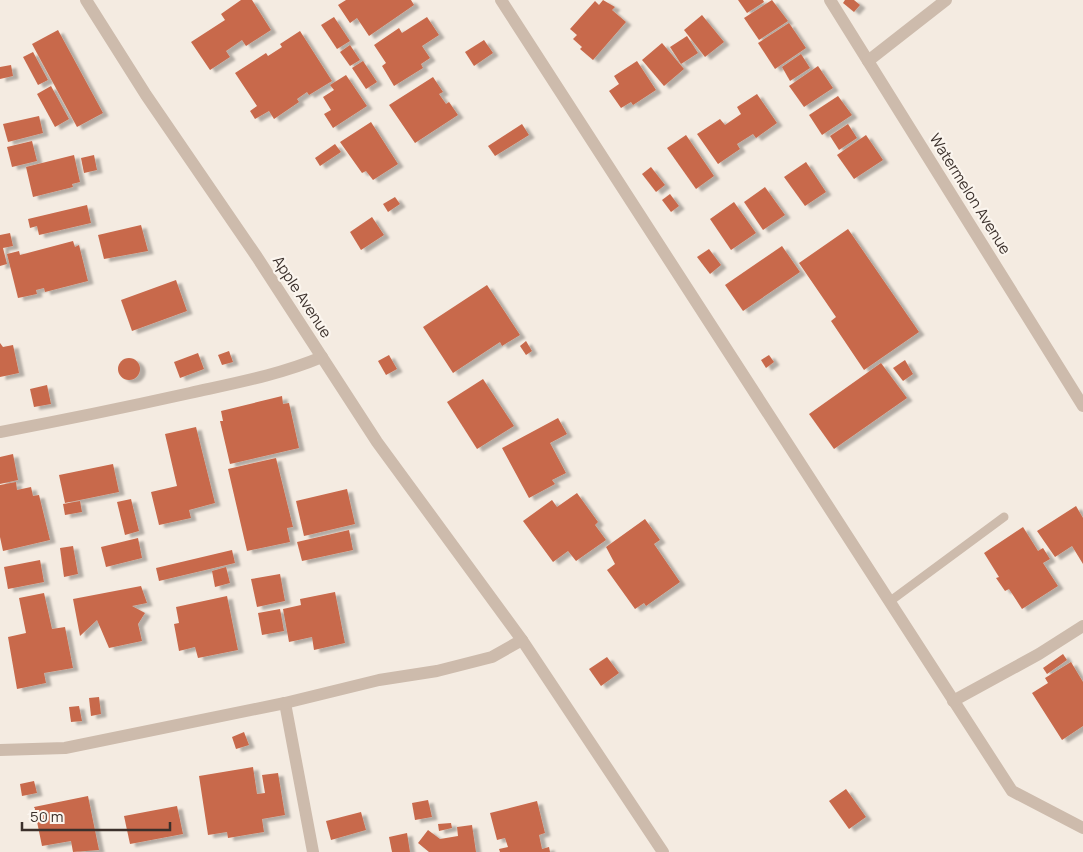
<svg xmlns="http://www.w3.org/2000/svg" width="1083" height="852" font-family="Manrope,sans-serif">
<defs>
<filter id="shadow"><feDropShadow dx="5.5" dy="3" stdDeviation="1" flood-color="#0004"/></filter>
</defs>
<rect width="100%" height="100%" fill="#f4ebe1"/>
<g fill="#c8694b" filter="url(#shadow)">
<path d="M241,0H252L271,30L246,46L242,40L226,51L230,57L210,70L191,42L225,20L221,14Z"/>
<path d="M346,0H411L414,5L369,36L357,18L350,23L338,5Z"/>
<path d="M603,0L615,7L612,10L626,22L593,60L580,49L582,47L573,39L577,35L570,29L595,1L599,5Z"/>
<path d="M738,0H763L764,2L747,13Z"/>
<path d="M772,0L788,21L759,40L744,18Z"/>
<path d="M845,0H854L860,5L854,12L843,3Z"/>
<path d="M702,15L724,42L705,57L684,30Z"/>
<path d="M334,17L350,41L337,49L321,25Z"/>
<path d="M427,17L439,35L422,46L430,58L421,64L423,68L394,86L382,66L386,63L374,45L399,28L402,33Z"/>
<path d="M789,23L806,48L775,69L758,43Z"/>
<path d="M58,30L103,113L77,127L32,44Z"/>
<path d="M300,31L332,81L309,95L307,92L297,99L299,102L274,119L269,111L255,119L250,111L257,106L235,73L266,53L268,56L282,47L280,44Z"/>
<path d="M687,36L698,53L681,64L670,47Z"/>
<path d="M484,40L493,53L474,66L465,52Z"/>
<path d="M662,43L684,69L664,86L642,60Z"/>
<path d="M350,45L360,60L350,66L340,52Z"/>
<path d="M33,52L48,80L38,85L23,57Z"/>
<path d="M801,54L810,68L790,81L782,67Z"/>
<path d="M363,61L377,82L366,89L352,68Z"/>
<path d="M637,61L656,90L633,105L631,102L621,108L609,91L619,84L614,76Z"/>
<path d="M11,65L13,76L0,79V67Z"/>
<path d="M818,66L833,88L804,107L789,86Z"/>
<path d="M346,75L367,106L333,128L324,114L331,110L323,97L334,90L330,85Z"/>
<path d="M433,77L443,92L439,94L446,104L449,102L458,115L415,143L389,105Z"/>
<path d="M51,86L69,119L55,127L37,94Z"/>
<path d="M757,94L777,123L756,138L753,134L737,144L740,149L718,164L697,134L720,119L725,125L741,114L737,107Z"/>
<path d="M838,96L852,115L822,135L809,115Z"/>
<path d="M39,116L43,133L8,142L3,124Z"/>
<path d="M371,122L398,164L373,180L366,171L362,173L340,142Z"/>
<path d="M522,124L529,135L495,156L488,146Z"/>
<path d="M848,124L857,138L839,150L830,136Z"/>
<path d="M686,135L714,176L696,189L667,148Z"/>
<path d="M866,135L883,160L854,179L837,155Z"/>
<path d="M32,141L37,161L12,167L7,147Z"/>
<path d="M335,144L341,152L320,166L315,158Z"/>
<path d="M74,155L80,182L72,184L73,187L33,197L26,167Z"/>
<path d="M94,155L97,170L84,173L81,158Z"/>
<path d="M806,162L826,192L805,206L784,177Z"/>
<path d="M651,167L665,185L656,192L642,174Z"/>
<path d="M765,187L785,215L763,230L744,202Z"/>
<path d="M670,194L679,206L671,212L662,200Z"/>
<path d="M395,197L400,204L388,212L383,204Z"/>
<path d="M734,202L756,233L731,250L710,219Z"/>
<path d="M87,205L91,223L39,235L37,226L30,228L28,219Z"/>
<path d="M372,217L384,235L361,250L350,232Z"/>
<path d="M141,225L148,251L104,259L98,235Z"/>
<path d="M848,229L919,332L864,370L831,321L836,317L799,263Z"/>
<path d="M10,233L13,246L3,248L7,264L0,266V235Z"/>
<path d="M73,241L75,247L79,245L88,281L45,292L44,288L36,290L37,294L18,298L7,254L19,251L20,255Z"/>
<path d="M782,246L800,272L743,311L725,285Z"/>
<path d="M709,249L721,265L710,274L697,257Z"/>
<path d="M176,280L187,311L132,331L121,300Z"/>
<path d="M487,285L520,335L502,346L500,342L453,373L423,327Z"/>
<path d="M526,341L532,351L526,355L520,346Z"/>
<path d="M0,343L3,347L13,345L19,373L0,377Z"/>
<path d="M229,351L233,362L222,365L218,355Z"/>
<path d="M198,353L204,369L180,378L174,362Z"/>
<path d="M389,355L397,369L386,375L378,361Z"/>
<path d="M769,355L774,362L766,368L761,360Z"/>
<circle cx="129" cy="369" r="11"/>
<path d="M905,360L913,374L903,381L893,368Z"/>
<path d="M881,363L907,398L834,449L809,414Z"/>
<path d="M483,379L514,426L477,449L447,402Z"/>
<path d="M47,385L51,404L34,407L30,389Z"/>
<path d="M282,396L283,404L289,403L299,448L230,464L220,421H223L221,411Z"/>
<path d="M558,418L567,434L550,443L566,473L552,480L555,484L529,498L502,448Z"/>
<path d="M196,427L215,503L189,510L191,518L159,525L151,492L177,486L165,434Z"/>
<path d="M13,454L18,480L0,484V457Z"/>
<path d="M276,458L293,527L287,528L290,542L247,551L228,469Z"/>
<path d="M113,464L119,492L65,503L59,475Z"/>
<path d="M16,482L17,490L31,487L33,496L39,495L50,540L3,551L0,537V485Z"/>
<path d="M347,489L355,524L304,536L296,501Z"/>
<path d="M577,493L598,522L595,525L606,540L576,561L568,551L553,562L523,521L552,500L557,507Z"/>
<path d="M131,499L139,531L125,535L117,502Z"/>
<path d="M80,501L82,512L65,515L63,504Z"/>
<path d="M1076,506L1083,518V564L1072,546L1055,557L1037,531Z"/>
<path d="M645,519L660,540L654,544L680,582L646,606L644,603L635,609L607,570L615,564L606,547Z"/>
<path d="M1023,527L1038,551L1043,548L1050,559L1043,563L1058,586L1022,609L1009,589L1005,591L996,578L999,577L984,553Z"/>
<path d="M349,530L353,550L302,561L297,542Z"/>
<path d="M138,538L142,558L106,567L101,547Z"/>
<path d="M73,546L78,574L64,577L60,548Z"/>
<path d="M232,550L235,563L159,581L156,568Z"/>
<path d="M40,560L44,582L8,589L4,567Z"/>
<path d="M226,567L230,583L215,587L212,571Z"/>
<path d="M280,574L285,601L257,607L251,579Z"/>
<path d="M141,586L147,603L132,606L145,613L138,624L142,641L109,648L97,620L80,636L73,599Z"/>
<path d="M335,592L345,643L314,650L312,637L289,642L283,609L301,605L300,599Z"/>
<path d="M44,593L52,629L65,627L73,668L44,673L46,683L17,689L8,637L26,633L19,598Z"/>
<path d="M227,596L238,650L198,658L195,647L179,651L174,624L179,623L176,607Z"/>
<path d="M280,609L284,631L262,635L258,613Z"/>
<path d="M1063,654L1067,660L1047,674L1043,668Z"/>
<path d="M607,657L619,673L601,686L589,669Z"/>
<path d="M1071,662L1083,682V726L1062,740L1032,693L1048,683L1045,678Z"/>
<path d="M99,697L101,714L91,716L89,698Z"/>
<path d="M79,706L82,721L71,722L69,707Z"/>
<path d="M244,732L249,745L236,749L232,737Z"/>
<path d="M253,767L257,794L265,793L262,775L278,773L285,815L262,819L264,832L228,838L227,832L208,835L199,776Z"/>
<path d="M34,781L37,793L22,796L20,784Z"/>
<path d="M846,789L866,817L849,829L829,801Z"/>
<path d="M88,796L99,850L73,852L71,841L42,846L34,807Z"/>
<path d="M428,800L432,817L415,820L412,803Z"/>
<path d="M537,801L545,833L539,835L542,849L549,847L550,852H500L499,849L508,847L505,838L497,840L490,813Z"/>
<path d="M177,806L183,834L130,844L124,816Z"/>
<path d="M361,812L366,830L331,840L326,821Z"/>
<path d="M451,823L452,828L439,831L438,824Z"/>
<path d="M472,825L476,852H429L418,843L428,830L440,839L458,836L457,827Z"/>
<path d="M407,833L410,852H392L389,837Z"/>
</g>
<g fill="none" stroke-linecap="round" stroke-linejoin="round">
<path stroke="#cdbbac" stroke-width="9" d="M889,602L1004,517"/>
<g stroke="#cdbbac" stroke-width="12">
<path d="M501,0L1012,791L1083,828"/>
<path d="M830,0L1083,406"/>
<path d="M868,61L946,0"/>
<path d="M0,432C64,420 127,407 190,393C235,383 279,375 322,357"/>
<path d="M522,640L663,852"/>
<path d="M953,701L1039,654L1083,626"/>
<path d="M285,703L313,852"/>
<path d="M0,750L65,748L285,703L379,680L437,671L492,657L522,640L377,442L257,257L146,95L86,0"/>
</g>
</g>
<g text-anchor="middle" stroke-width="4.5" stroke-linejoin="round" paint-order="stroke">
<g font-size="15" fill="#3b302b" stroke="#fbf5ee">
<text transform="translate(970 194) rotate(58)" y="5">Watermelon Avenue</text>
<text transform="translate(302 297) rotate(57)" y="5">Apple Avenue</text>
</g>
</g>
<path d="M22 822v8h148v-8" fill="none" stroke="#3b302b" stroke-width="2.5"/>
<text x="30" y="822" font-size="15" fill="#3b302b" stroke="#fbf5ee" stroke-width="4" paint-order="stroke">50 m</text>
</svg>
